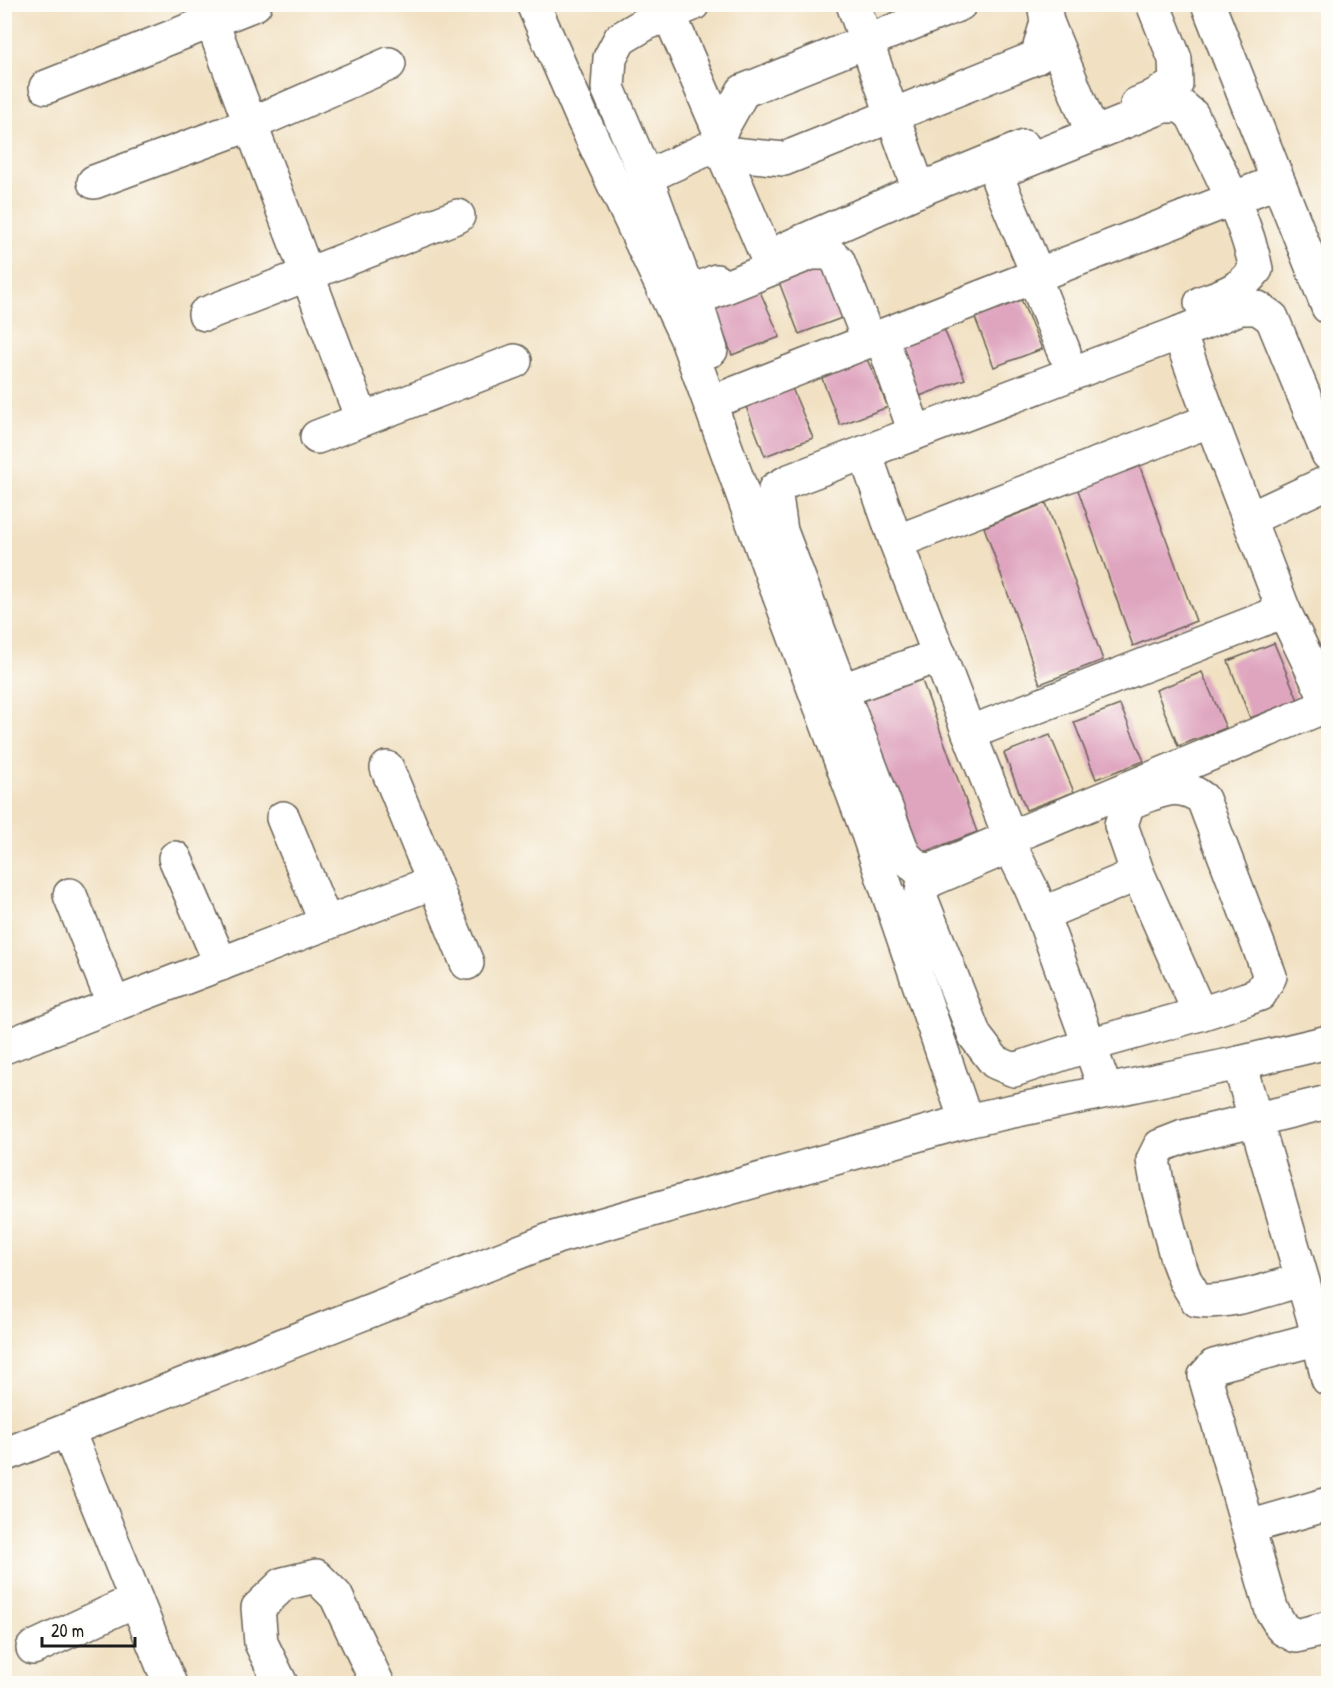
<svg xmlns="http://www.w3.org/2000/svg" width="1333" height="1688" font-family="'Patrick Hand',sans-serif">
<rect width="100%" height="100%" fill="#fdfcf7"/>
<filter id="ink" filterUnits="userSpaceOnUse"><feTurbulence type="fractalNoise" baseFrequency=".0167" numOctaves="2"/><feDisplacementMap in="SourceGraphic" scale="12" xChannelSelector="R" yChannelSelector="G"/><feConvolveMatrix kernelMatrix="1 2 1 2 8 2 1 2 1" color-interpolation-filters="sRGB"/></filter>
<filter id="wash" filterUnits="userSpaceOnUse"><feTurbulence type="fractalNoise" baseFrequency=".008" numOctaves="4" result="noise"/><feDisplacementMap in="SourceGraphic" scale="24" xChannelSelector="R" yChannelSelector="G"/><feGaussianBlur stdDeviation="1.35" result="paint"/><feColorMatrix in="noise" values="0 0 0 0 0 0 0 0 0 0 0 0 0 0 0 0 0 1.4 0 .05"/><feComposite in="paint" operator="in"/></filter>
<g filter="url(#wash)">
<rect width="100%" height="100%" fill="#f1e0c1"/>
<g id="blocks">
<g fill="#dfa5bf">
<path d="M822,259L847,316L799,334L777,277Z"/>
<path d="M755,280L780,337L732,355L710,298Z"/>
<path d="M1018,292L1042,349L994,367L972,310Z"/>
<path d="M941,322L965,379L917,397L895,340Z"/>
<path d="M863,350L888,407L840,425L818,368Z"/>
<path d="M789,381L813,438L765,456L743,399Z"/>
<path d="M1139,464L1196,621L1133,646L1077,487Z"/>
<path d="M1046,503L1103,660L1040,684L984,527Z"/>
<path d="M1274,643L1298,700L1250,718L1228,661Z"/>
<path d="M1202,672L1226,728L1178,746L1156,690Z"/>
<path d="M920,675L977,832L914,856L858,698Z"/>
<path d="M1120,705L1144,761L1096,779L1074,722Z"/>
<path d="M1050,735L1074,792L1026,810L1004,753Z"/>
</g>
</g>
</g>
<g filter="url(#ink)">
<use href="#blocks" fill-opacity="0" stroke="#676156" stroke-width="1.5"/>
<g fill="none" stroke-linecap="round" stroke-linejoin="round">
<g stroke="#676156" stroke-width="36">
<g id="minor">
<path d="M205,4L362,419"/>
<path d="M533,4L582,117L686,337L775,584L868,834L966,1121L1239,1063L1328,1042"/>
<path d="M693,4L645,24L620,39L610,58L608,88L646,177L683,278L694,288L703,287L716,281"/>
<path d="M853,4L919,190"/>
<path d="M1208,4L1328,307"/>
<path d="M669,14L720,132"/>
<path d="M1047,22L1088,122"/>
<path d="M46,87L255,4"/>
<path d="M1137,104L1149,99L1176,84L1175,59L1153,4"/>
<path d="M716,145L723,153L784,159L1037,57L1047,22L1045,9"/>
<path d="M723,153L767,257"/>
<path d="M646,177L716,145L720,132L743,91L960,4"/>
<path d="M94,182L251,124L389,64"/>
<path d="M787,248L919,190L1024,147"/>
<path d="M1038,275L999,182L1006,169L1164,106H1181L1192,115C1216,165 1245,215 1256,269C1239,291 1226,294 1201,303"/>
<path d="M1034,277L1064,352"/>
<path d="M205,314L458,216"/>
<path d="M1179,333L1211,420"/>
<path d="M881,336L910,418"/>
<path d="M711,350L698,308L703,296L811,253H829L838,261L869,341"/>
<path d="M728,396L1278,181"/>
<path d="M1211,420L1284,611L969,733L896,542Z"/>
<path d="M317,437L515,361"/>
<path d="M865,453L896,542"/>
<path d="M1328,454L1272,318L1258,308H1240L1179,333L789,481L775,489L781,531L904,855L917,868L932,870L1328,705"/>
<path d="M1249,519L1328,482"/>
<path d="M1284,611L1328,703"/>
<path d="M820,698L940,655"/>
<path d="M969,733L1010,837"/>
<path d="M387,768L467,963"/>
<path d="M283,818L326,923"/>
<path d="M175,858L221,964"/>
<path d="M70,895L114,1005"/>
<path d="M1042,914L1138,874"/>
<path d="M4,1047L434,882"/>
<path d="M1239,1063L1313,1316L1328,1379"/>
<path d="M1106,1091L1042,914L1031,888L1010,846L933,879L923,885L921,898L975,1036L995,1062L1014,1070L1089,1045L1200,1014L1246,999L1260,994L1270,976L1203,799C1177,778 1156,793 1128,803L1121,825L1138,874L1200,1014"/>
<path d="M1302,1280C1270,1288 1229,1305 1197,1300L1185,1280L1177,1259L1158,1188L1153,1160L1160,1146L1183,1137L1328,1102"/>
<path d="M1319,1338L1214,1366L1205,1376L1272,1611L1283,1629L1296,1636L1328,1628"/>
<path d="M68,1431L170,1684"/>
<path d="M4,1455L557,1237L966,1121"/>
<path d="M1249,1527L1328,1504"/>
<path d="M33,1648L136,1600"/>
<path d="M281,1684L261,1643L258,1608L283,1584L316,1576L336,1596L378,1684"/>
</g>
</g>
<use href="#minor" stroke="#fff" stroke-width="33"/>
</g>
</g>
<rect width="1333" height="1688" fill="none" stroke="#fdfcf7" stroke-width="24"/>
<path d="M42 1637v9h93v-9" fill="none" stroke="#1c1c1c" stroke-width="3"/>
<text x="51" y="1637" font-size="18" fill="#1c1c1c" stroke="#fdfcf7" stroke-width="4.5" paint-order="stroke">20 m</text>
</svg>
